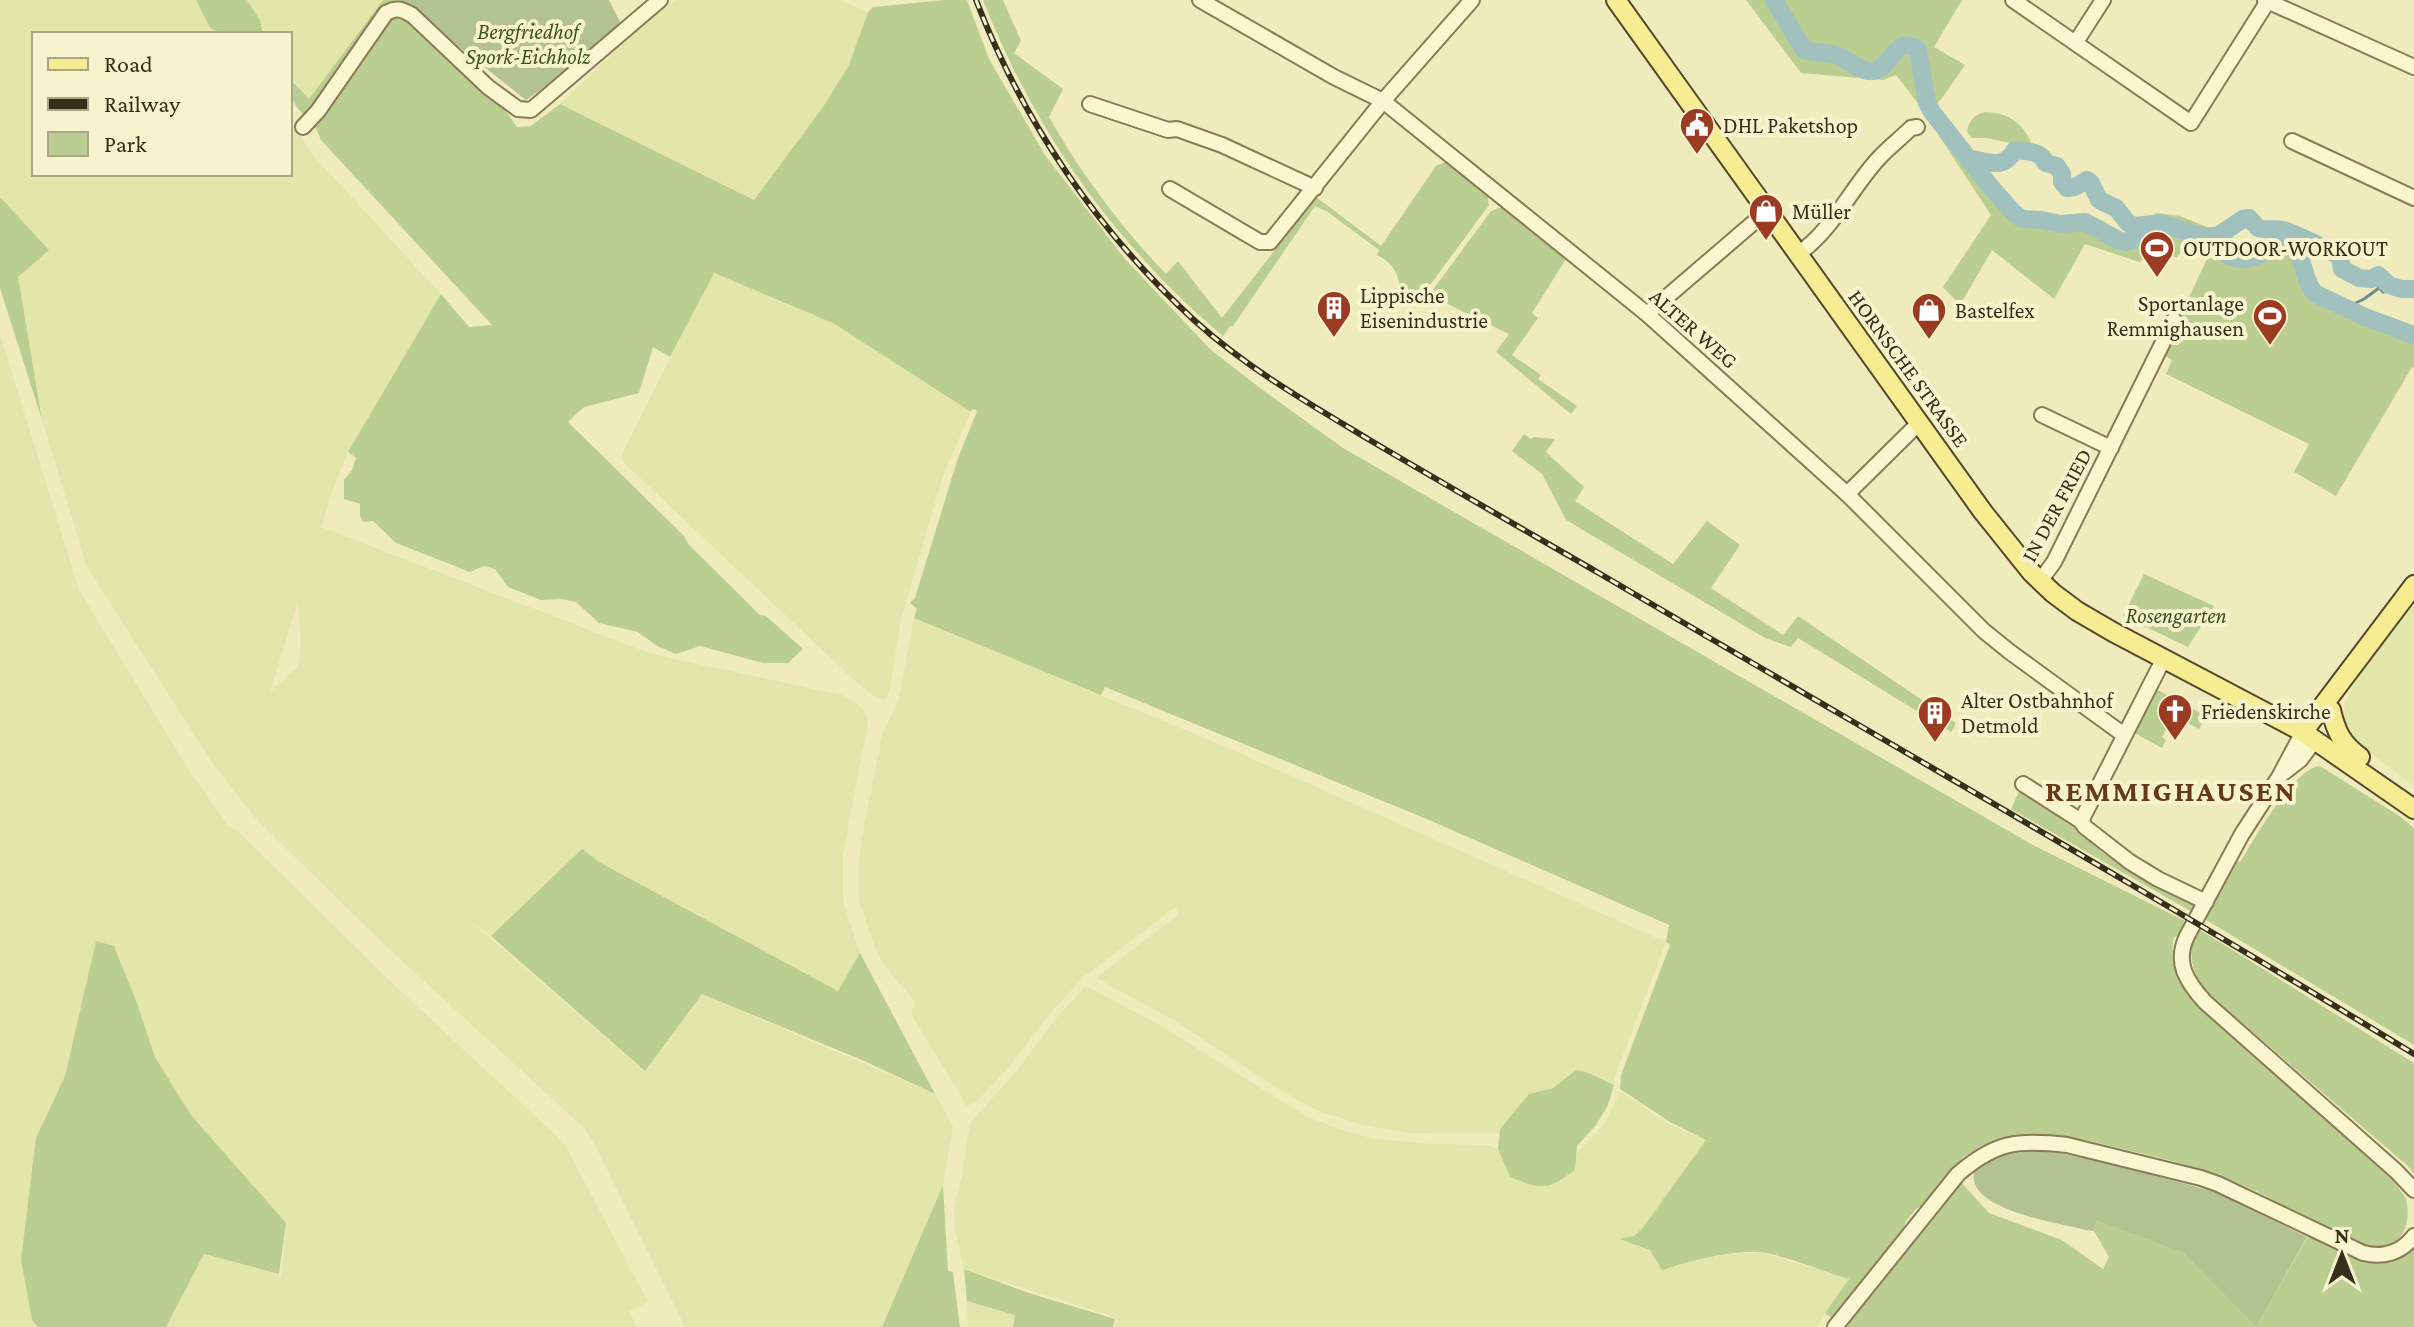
<svg xmlns="http://www.w3.org/2000/svg" width="2414" height="1327" font-family="'Crimson Pro',serif">
<rect width="100%" height="100%" fill="#f0ebbd"/>
<g fill="#e3e6aa" fill-rule="evenodd">
<path d="M0,0H196L210,28L224,34H34V174H290V119L312,154L441,294L348,452L334,486L321,527L652,654L842,695L856,703L865,712L868,723L843,855V901L860,953L838,991L599,862L582,849L491,936L467,918L644,1071L702,994L935,1094L953,1126L943,1185L882,1327H685L595,1145L584,1128L388,948L257,820L213,764L87,567L42,420L18,277L48,250L0,197ZM298,601L301,645L297,667L270,692Z"/>
<path d="M247,0H383L309,100L290,78V34H263L260,20Z"/>
<path d="M676,0H840L868,12L849,65L825,104L754,200L560,104L633,34Z"/>
<path d="M713,273L829,321L971,412L943,475L901,620L889,693L883,700L875,697L854,680L622,461V454Z"/>
<path d="M0,334L79,590L187,767L228,826L238,831L390,981L564,1143L648,1302L629,1311L637,1327H166L204,1254L270,1272L281,1279L286,1223L191,1115L155,1057L137,1003L115,947L96,941L65,1076L36,1138L32,1320L38,1327H0Z"/>
<path d="M2414,598V786L2349,736L2343,718L2345,702L2358,676Z"/>
<path d="M914,618L1219,744L1666,942L1615,1076L1614,1085L1593,1076L1586,1071L1576,1070L1553,1088L1529,1094L1500,1128L1498,1134L1409,1133L1363,1125L1318,1111L1282,1091L1172,1019L1096,978L1179,914L1175,907L1084,977L1052,1011L1005,1072L976,1102L967,1106L911,1014L915,1002L887,969L877,953L860,904L858,881L861,842L883,732L898,701Z"/>
<path d="M1086,986L1158,1024L1278,1099L1310,1118L1342,1130L1375,1139L1432,1144L1486,1145L1498,1149L1510,1177L1575,1170L1577,1153L1605,1123L1620,1091L1668,1124L1707,1140L1642,1229L1634,1236L1621,1240L1650,1250L1662,1270L1690,1261L1729,1254L1763,1253L1850,1279L1817,1327H1115L1117,1318L964,1269L955,1230L954,1208L962,1174L970,1123L1018,1069L1056,1018Z"/>
<path d="M967,1301L1015,1315L1013,1327H968Z"/>
</g>
<g fill="#bace91">
<path d="M196,0H247L260,20L263,34H224L210,28Z"/>
<path d="M383,0H400L389,3L394,18L408,22L503,107L517,127L531,126L560,104L754,200L825,104L849,65L868,12L873,7L944,0H967L989,59L1045,155L1125,259L1211,350L1260,388L1343,448L2033,845L2189,923L2181,936L2174,937C2169,956 2179,981 2191,996L2387,1173C2393,1181 2401,1190 2406,1199C2414,1234 2393,1255 2360,1246L2258,1192L2219,1175L2169,1160L2086,1140L2042,1136L2001,1140L1964,1156L1930,1201L1916,1209L1906,1221L1900,1237L1833,1319L1825,1313L1849,1279C1822,1271 1794,1259 1766,1253C1737,1248 1689,1261 1662,1270L1650,1250L1619,1239L1634,1236L1642,1229L1706,1140L1670,1122L1620,1089L1621,1075L1670,945L1666,942L1669,925L1429,820L1105,687L1101,695L914,618L917,609L910,603L915,598L957,461L977,411L972,409L971,412L833,323L714,273L670,357L653,347L639,393L584,407L568,422L683,535L689,545L760,615L766,616L803,649L788,663H763L700,646L676,654L657,646L638,632L599,623L576,602L561,599L541,600L508,587L495,569L484,566L470,572L396,543L373,521L363,522L360,516V504L344,499V480L352,470L356,458L348,452L441,294L469,327L492,325L321,140C311,109 290,118 290,79L309,99Z"/>
<path d="M983,0H1003L1021,41L1014,53L1063,89L1049,117C1082,175 1120,226 1166,274L1178,261L1222,318L1316,197L1381,246L1436,166L1446,162L1487,194L1489,205L1419,300H1410L1401,295C1399,275 1395,264 1377,255L1379,250L1328,212L1315,206L1233,326H1230L1223,336C1115,245 1035,132 983,0Z"/>
<path d="M1746,0H1962L1934,47L1965,65L1942,98L1927,115L1896,75L1883,80L1801,73Z"/>
<path d="M1985,112C2011,112 2028,127 2034,152L2015,150L2011,143L1986,138H1972L1967,132C1969,120 1974,115 1985,112Z"/>
<path d="M1945,114L2020,211L2048,221L2091,225L2129,242L2156,213L2180,216L2207,227H2234L2231,248L2242,256L2280,237L2302,248L2317,288L2414,336V368L2412,367L2336,496L2294,472L2309,444L2166,374L2172,360L2162,354L2208,257L2183,250L2177,257L2152,254L2139,262L2085,244L2054,299L1992,250L1960,305L1943,287L1991,215L1932,125Z"/>
<path d="M0,197L49,250L18,277L42,420L0,288Z"/>
<path d="M1505,208L1566,259L1532,313L1538,318L1512,355L1541,375L1538,379L1577,406L1571,414L1496,352L1509,334L1429,295L1491,211L1499,208Z"/>
<path d="M1524,434L1531,439L1533,437L1555,439L1546,452L1584,487L1575,501L1673,564L1707,521L1740,545L1711,588L1783,635L1798,616L1956,723L1951,732L1798,638L1791,647L1765,638L1566,520L1542,474L1512,451Z"/>
<path d="M2144,574L2214,606L2188,647L2123,616Z"/>
<path d="M2156,689L2206,716L2199,729L2174,716L2162,737L2166,740L2162,748L2133,732Z"/>
<path d="M2320,766L2398,815L2414,828V1045L2203,918L2235,860L2240,862C2254,840 2293,768 2320,766Z"/>
<path d="M2021,787L2068,819L2105,855L2108,852L2196,903L2194,913L2011,809Z"/>
<path d="M582,849L599,862L838,991L860,953L935,1094L862,1060L702,994L645,1071L491,936Z"/>
<path d="M2197,928L2414,1063V1174L2409,1167L2205,991C2191,969 2187,953 2197,928Z"/>
<path d="M96,941L114,946L137,1003L155,1057L191,1115L286,1223L279,1274L204,1254L166,1327H38L32,1320L21,1260L36,1138L65,1076Z"/>
<path d="M1576,1070C1589,1071 1602,1080 1614,1085L1608,1105L1596,1125L1577,1146L1575,1170C1545,1191 1544,1190 1510,1177L1498,1149L1500,1129L1529,1094L1553,1088Z"/>
<path d="M1959,1180L1989,1213L2062,1240L2103,1269L2109,1257L2094,1231L2097,1219L2183,1253L2256,1327L2310,1233L2367,1259L2414,1242V1327H1841Z"/>
<path d="M943,1185L948,1271L953,1272L960,1327H882Z"/>
<path d="M964,1269L1029,1293L1115,1319L1113,1327H1013L1015,1315L967,1301Z"/>
</g>
<g fill="#b2c291">
<path d="M400,0H609L621,24L557,78L526,100Z"/>
<path d="M2044,1150L2112,1164L2215,1192L2307,1237L2256,1327L2183,1253L2097,1220L2094,1231L2086,1230C2060,1223 1956,1209 1976,1166L2006,1152L2008,1154Z"/>
</g>
<g fill="none" stroke-linecap="round" stroke-linejoin="round">
<g stroke="#688f8d" stroke-width="3">
<path d="M2265,230L2275,246"/>
<path d="M2372,279L2383,292L2401,289"/>
<path d="M2345,308L2364,299L2379,288"/>
</g>
<g stroke="#a1c1be" stroke-width="18">
<path d="M1774,0L1804,50C1815,53 1826,52 1836,55C1850,59 1862,76 1877,70C1892,64 1897,34 1918,50L1927,103L1932,112L1990,186L2014,213L2022,219L2042,220L2060,224L2085,222L2118,240L2126,242L2134,239L2147,225"/>
<path d="M1970,159C1991,162 2003,170 2015,150C2027,152 2040,150 2046,163L2057,166L2062,174V182L2067,188L2075,187L2087,180L2091,183L2099,200L2116,208L2128,223L2135,226L2160,223L2208,238L2219,235L2243,219L2249,218L2258,228C2267,231 2275,228 2283,230C2293,233 2333,251 2340,257L2342,269L2359,278L2372,279L2378,275L2389,285L2401,289H2414"/>
<path d="M2208,238C2237,268 2246,263 2279,244C2309,246 2299,279 2316,294L2365,317L2414,335"/>
</g>
<g stroke="#887b55" stroke-width="18">
<g id="minor">
<path d="M1200,0L1334,77L1383,101L1647,314L1847,494L1984,631L2010,652L2124,735"/>
<path d="M2013,0L2191,123L2268,1"/>
<path d="M2265,0L2414,67"/>
<path d="M2076,42L2103,0"/>
<path d="M1090,104L1168,130L1177,129L1222,145L1315,188"/>
<path d="M303,127L318,111L386,13C397,7 401,9 412,15L488,87L518,109L531,110L660,0"/>
<path d="M2292,141L2414,198"/>
<path d="M1170,189L1260,242H1270L1383,101L1472,0"/>
<path d="M1798,254C1833,230 1851,188 1879,158C1889,147 1901,138 1911,128L1917,127"/>
<path d="M1647,314L1767,211"/>
<path d="M2042,415L2111,448"/>
<path d="M1847,494L1919,423"/>
<path d="M2040,581L2054,562L2174,320"/>
<path d="M2303,732L2279,777L2242,834L2187,936C2174,963 2187,982 2205,1002L2396,1171L2414,1190"/>
<path d="M2282,774L2300,760L2315,740"/>
<path d="M2023,784L2081,821L2164,658"/>
<path d="M2081,821L2085,827L2130,862L2158,879L2206,902"/>
<path d="M1835,1327L1958,1174C1995,1142 2018,1139 2067,1145L2201,1178L2218,1184L2363,1253C2383,1258 2401,1253 2414,1236"/>
</g>
</g>
<g stroke="#55482a" stroke-width="22">
<g id="major">
<path d="M1616,0L1983,512L2031,572L2053,593L2077,611L2113,632L2303,732L2414,809"/>
<path d="M2331,710C2336,732 2342,744 2360,757"/>
<path d="M2303,732L2414,585"/>
</g>
</g>
<use href="#minor" stroke="#faf7d0" stroke-width="14"/>
<use href="#major" stroke="#f6ec92" stroke-width="18"/>
<g stroke="#372e1b" stroke-width="6">
<path id="rail" d="M976,0C1023,122 1098,232 1195,321C1247,368 1308,403 1368,439C1444,484 1521,528 1597,572C1869,732 2144,889 2414,1054"/>
</g>
<use href="#rail" stroke="#f7f4cd" stroke-width="3" stroke-dasharray="9" stroke-linecap="butt"/>
</g>
<defs>
<g id="civic-pin" transform="scale(1.8)"><path d="M0 17L-7.5 6A9.5 9.5 0 1 1 7.5 6Z" fill="#9a3b22" stroke="#f7f4cd"/><path d="M-.6-6.5H3V-4.5H.6V-3L4-1V1h2V6H-6V1h2V-1L-.6-3ZM-1.2 2.5V6h2.4V2.5Z" fill="#fff"/></g>
<g id="shop-pin" transform="scale(1.8)"><path d="M0 17L-7.5 6A9.5 9.5 0 1 1 7.5 6Z" fill="#9a3b22" stroke="#f7f4cd"/><path d="M-5-2.5h2.3a2.7 3.5 0 0 1 5.4 0H5L5.5 6h-11ZM-1.5-2.5h3a1.5 2.3 0 0 0-3 0Z" fill="#fff"/></g>
<g id="stadium-pin" transform="scale(1.8)"><path d="M0 17L-7.5 6A9.5 9.5 0 1 1 7.5 6Z" fill="#9a3b22" stroke="#f7f4cd"/><path d="M0-5a6.5 5 0 1 0 0 10a6.5 5 0 1 0 0-10ZM-3.5-1.8h7v3.6h-7Z" fill="#fff"/></g>
<g id="building-pin" transform="scale(1.8)"><path d="M0 17L-7.5 6A9.5 9.5 0 1 1 7.5 6Z" fill="#9a3b22" stroke="#f7f4cd"/><path d="M-4-6H4V6H1V3H-1V6H-4ZM-2.5-4.3h1.7v1.8h-1.7ZM.8-4.3h1.7v1.8H.8ZM-2.5-1h1.7V.8h-1.7ZM.8-1h1.7V.8H.8Z" fill="#fff"/></g>
<g id="church-pin" transform="scale(1.8)"><path d="M0 17L-7.5 6A9.5 9.5 0 1 1 7.5 6Z" fill="#9a3b22" stroke="#f7f4cd"/><path d="M-1.2-6h2.4v3.5h3.3v2.4h-3.3V6h-2.4V-.1h-3.3v-2.4h3.3Z" fill="#fff"/></g>
</defs>
<g fill-rule="evenodd">
<use href="#civic-pin" x="1697" y="125"/>
<use href="#shop-pin" x="1766" y="211"/>
<use href="#stadium-pin" x="2157" y="248"/>
<use href="#building-pin" x="1334" y="308"/>
<use href="#shop-pin" x="1929" y="310"/>
<use href="#stadium-pin" x="2270" y="316"/>
<use href="#church-pin" x="2175" y="711"/>
<use href="#building-pin" x="1935" y="713"/>
</g>
<g text-anchor="middle" stroke-width="8" stroke-linejoin="round" paint-order="stroke">
<g font-size="22" font-style="italic" fill="#3c5420" stroke="#f7f4cd">
<text x="528" y="39">Bergfriedhof<tspan x="528" dy="25">Spork-Eichholz</tspan></text>
<text x="2176" y="623">Rosengarten</text>
</g>
<g font-size="22" fill="#372e1b" stroke="#f7f4cd" text-anchor="start">
<text x="1723" y="133">DHL Paketshop</text>
<text x="1792" y="219">Müller</text>
<text x="2183" y="256">OUTDOOR-WORKOUT</text>
<text x="1360" y="303">Lippische<tspan x="1360" dy="25">Eisenindustrie</tspan></text>
<text x="2244" y="311" text-anchor="end">Sportanlage<tspan x="2244" dy="25">Remmighausen</tspan></text>
<text x="1955" y="318">Bastelfex</text>
<text x="1961" y="708">Alter Ostbahnhof<tspan x="1961" dy="25">Detmold</tspan></text>
<text x="2201" y="719">Friedenskirche</text>
</g>
<g font-size="22" fill="#372e1b" stroke="#f7f4cd">
<text transform="translate(1694 328) rotate(41)" y="8">ALTER WEG</text>
<text transform="translate(1909 368) rotate(54)" y="8">HORNSCHE STRASSE</text>
<text transform="translate(2056 505) rotate(-62)" y="8">IN DER FRIED</text>
</g>
<g font-size="30" font-weight="bold" letter-spacing="2" fill="#663918" stroke="#f7f4cd">
<text x="2171" y="801">REMMIGHAUSEN</text>
</g>
</g>
<rect x="32" y="32" width="260" height="144" fill="#f7f4cd" stroke="#aaa586" stroke-width="2"/>
<rect x="48" y="58" width="40" height="12" fill="#f6ec92" stroke="#aaa586" stroke-width="2"/>
<text x="104" y="72" font-size="24" fill="#372e1b">Road</text>
<rect x="48" y="98" width="40" height="12" fill="#372e1b" stroke="#aaa586" stroke-width="2"/>
<text x="104" y="112" font-size="24" fill="#372e1b">Railway</text>
<rect x="48" y="132" width="40" height="24" fill="#bace91" stroke="#aaa586" stroke-width="2"/>
<text x="104" y="152" font-size="24" fill="#372e1b">Park</text>
<g transform="translate(2342 1255)" stroke="#f7f4cd" stroke-width="6" paint-order="stroke">
<path d="M0-6L14 30L0 20L-14 30Z" fill="#372e1b"/>
<text y="-12" font-size="22" font-weight="bold" text-anchor="middle" fill="#372e1b">N</text>
</g>
</svg>
